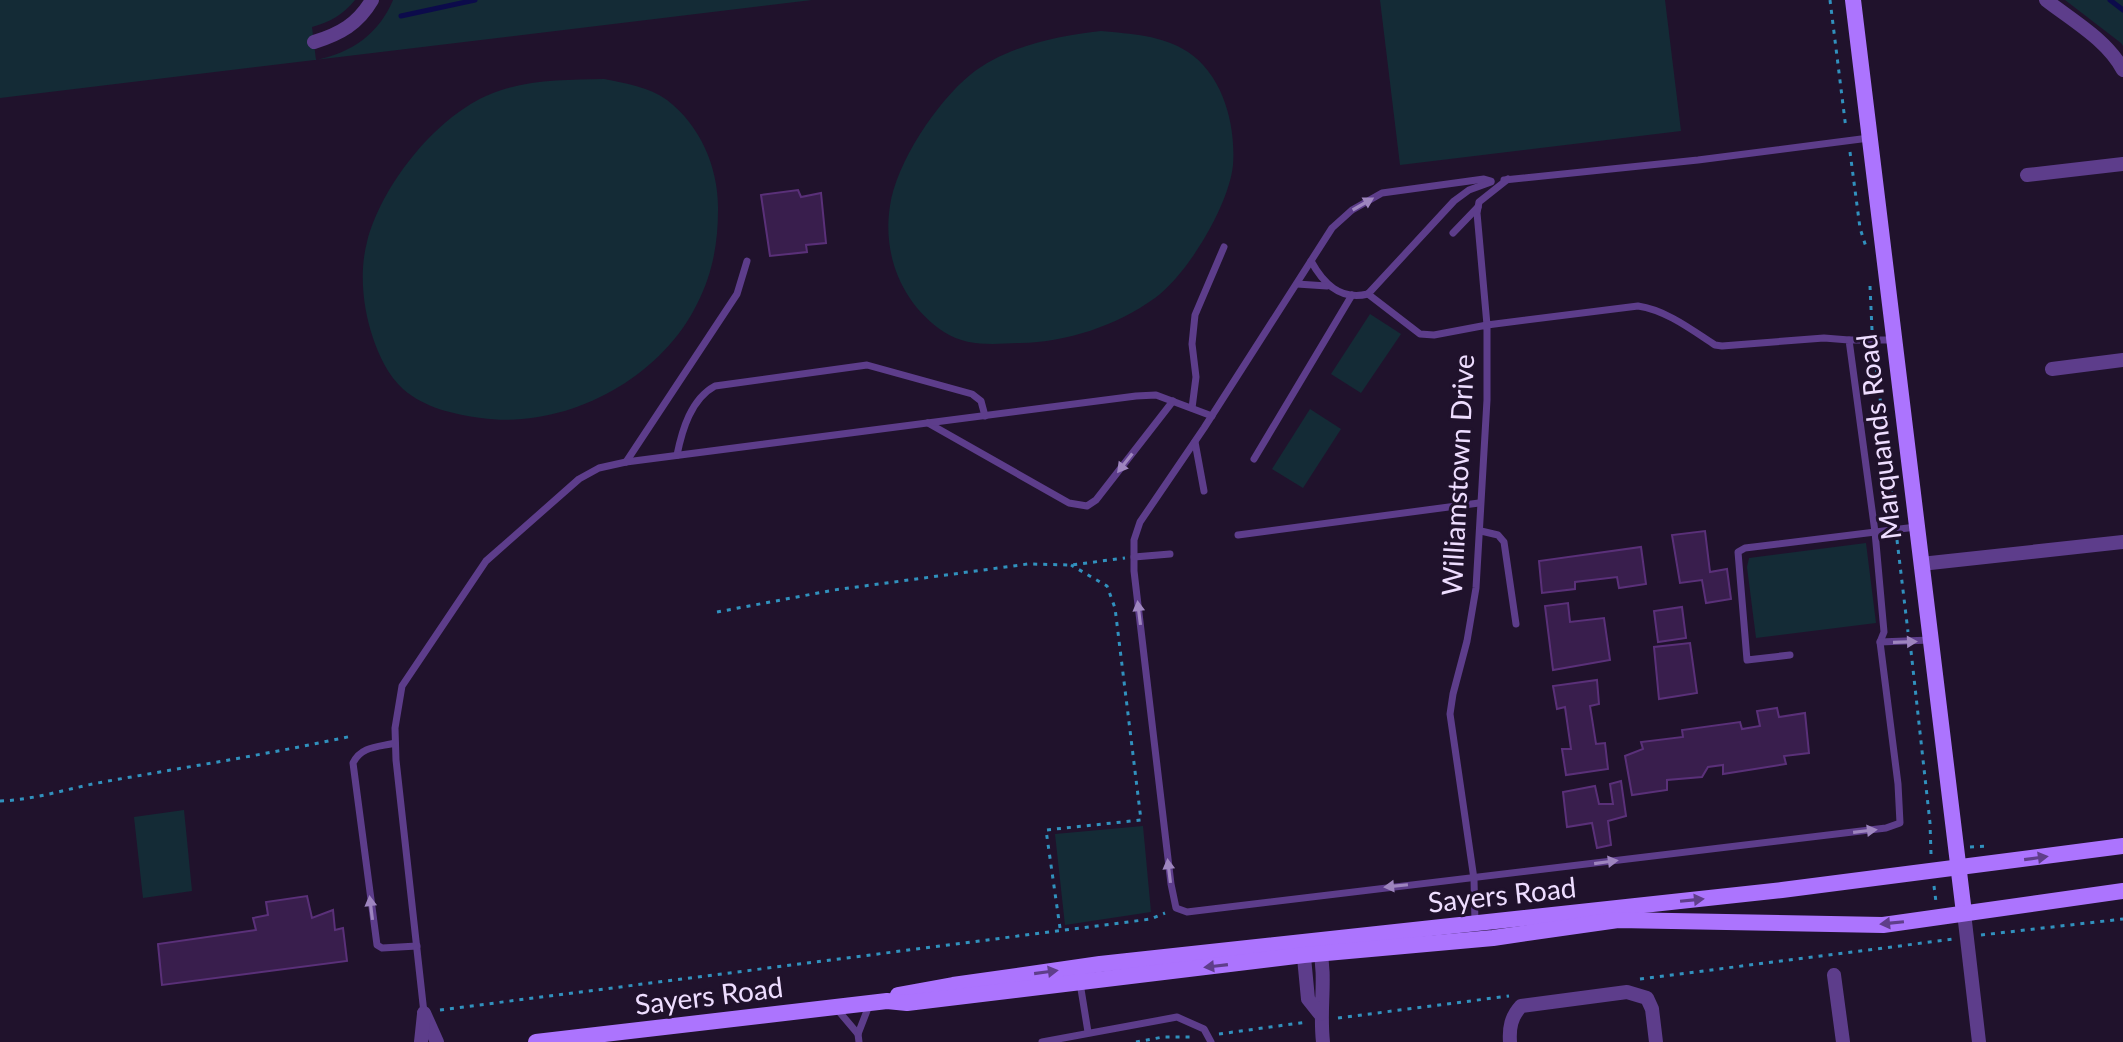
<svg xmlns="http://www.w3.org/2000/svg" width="2123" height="1042" font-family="Lato,sans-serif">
<rect width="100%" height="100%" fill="#20122c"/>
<g fill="#142b36">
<path d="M0,0H355C343,15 330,22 312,27L316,60C351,53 379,34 393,0H812L0,98Z"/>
<path d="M1380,0H1665L1681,131L1400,165Z"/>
<path d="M2065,0H2123V46L2121,43Z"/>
<path d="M1101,31C1131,34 1162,35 1188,52C1223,75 1236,125 1233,165C1229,205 1188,274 1155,298C1116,326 1067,342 1020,343C993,344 967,347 944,332C903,305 882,256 890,206C896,163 937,102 970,75C1006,46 1057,36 1101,31Z"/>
<path d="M604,79C625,83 649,87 667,100C701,126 719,169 718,211C718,244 712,275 697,304C660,380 564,430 481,418C453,414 425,408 403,389C388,375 379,356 373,338C363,309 359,272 367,242C381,187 433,120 486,96C523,79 565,80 604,79Z"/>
<path d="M1370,314L1401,334L1361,393L1331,374Z"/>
<path d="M1310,409L1341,429L1303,488L1272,469Z"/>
<path d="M1866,543L1876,623L1756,638L1747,567L1749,558Z"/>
<path d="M184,810L192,891L143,898L134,817Z"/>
<path d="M1143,826L1151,912L1065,925L1055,834Z"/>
</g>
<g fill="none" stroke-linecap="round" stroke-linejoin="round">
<g stroke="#0c0b4b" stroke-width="5">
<path d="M2110,0L2123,10"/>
<path d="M401,16L475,0"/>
</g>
</g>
<g fill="#391e4d" stroke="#5a3079" stroke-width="2">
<path d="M798,190L801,197L821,193L826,243L806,245L807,252L770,256L761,195Z"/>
<path d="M1705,531L1710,572L1727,569L1731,599L1706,603L1702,580L1680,583L1672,535Z"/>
<path d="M1641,547L1646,584L1619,588L1617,577L1575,582V589L1542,593L1539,561Z"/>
<path d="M1568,603L1570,622L1604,618L1610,660L1553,670L1545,606Z"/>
<path d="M1682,607L1686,638L1658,642L1654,611Z"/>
<path d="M1690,643L1697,693L1659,699L1654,647Z"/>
<path d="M1597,680L1599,704L1590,706L1596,744L1605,743L1608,769L1566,775L1562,749H1571L1565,707L1557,709L1553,686Z"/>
<path d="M1777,708L1779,717L1805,713L1809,753L1784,756L1786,764L1723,774V765L1708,767L1702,777L1667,780V790L1632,795L1625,756L1643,749L1641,742L1683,737L1682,730L1740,722L1742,729L1760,726L1757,711Z"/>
<path d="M1621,781L1626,816L1608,821L1611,845L1597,848L1592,823L1567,827L1563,792L1595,786L1599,804H1613L1610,784Z"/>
<path d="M307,896L312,918L333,910L335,930L343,928L347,961L162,985L158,944L256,930L253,918L268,915L266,902Z"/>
</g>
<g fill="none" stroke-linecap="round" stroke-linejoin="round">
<g stroke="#3191be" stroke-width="3" stroke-dasharray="4 6" stroke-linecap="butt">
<path d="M1830,0L1846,129"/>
<path d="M1850,152L1860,228L1866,247"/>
<path d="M1870,286L1872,330"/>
<path d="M1874,349L1895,520"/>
<path d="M1897,540L1908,632"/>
<path d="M717,612L834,590L1028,564L1071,565L1125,558"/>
<path d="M1911,651L1930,823L1931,854"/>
<path d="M0,801C35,800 69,788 103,782C186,767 270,754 352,736"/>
<path d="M1970,847L1990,846"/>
<path d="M1934,886L1936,902"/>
<path d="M1060,928L1046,830L1141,820L1115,608L1107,586L1071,565"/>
<path d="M1981,935L2123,919"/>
<path d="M1640,979L1954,939"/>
<path d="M440,1010L1151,919L1165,913"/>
<path d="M1338,1018L1509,996"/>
<path d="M1219,1034L1307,1022"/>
<path d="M1136,1042L1163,1037H1192"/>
</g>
<g stroke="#5d3d8b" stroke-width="7">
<path d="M1504,180L1698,160L1869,138"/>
<path d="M1491,181L1484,179L1382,193L1352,210L1332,228L1204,428L1140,522L1134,540V571L1171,884L1176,908L1187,912L1886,828L1900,823L1898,784L1880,642L1884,632L1875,532L1849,340L1824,338L1722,346L1715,345C1692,330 1666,310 1638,306L1487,325L1477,213L1479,202L1508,179"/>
<path d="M1453,233L1478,207"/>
<path d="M1311,261C1323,283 1340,301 1368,294"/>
<path d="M1297,284L1327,286"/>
<path d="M1368,294L1420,334L1434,335L1487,325V400L1476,588L1467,641L1453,694L1450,714L1474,879L1475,923"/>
<path d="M1368,294L1454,201L1469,190L1491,182"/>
<path d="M1849,340H1894"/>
<path d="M1192,408L1196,377L1192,344L1195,315L1224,247"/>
<path d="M928,423L1069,503L1087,506L1096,500L1173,401"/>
<path d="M1195,442L1204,491"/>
<path d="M677,455C682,430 691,399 715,386L867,365L972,394L981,401L985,416"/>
<path d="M1254,459L1352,295"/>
<path d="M626,462L737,294L747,261"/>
<path d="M1481,531L1498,535L1504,542L1516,624"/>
<path d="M1238,535L1479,503"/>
<path d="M1134,557L1170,554"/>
<path d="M1880,642L1930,640"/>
<path d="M1790,655L1747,660L1738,552L1745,548L1916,527"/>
<path d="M395,743C379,747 361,746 353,763L377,945L382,948L417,946"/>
<path d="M1080,983L1088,1032"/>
<path d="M836,1008L858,1034"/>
<path d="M424,1013L396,760L395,728L402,686L486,561L579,479L599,468L626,462L1136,396L1156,395L1212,416"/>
<path d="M859,1042L858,1034L870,1003"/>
<path d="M1042,1042L1177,1017L1204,1029L1211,1042"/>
</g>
<g stroke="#5d3d8b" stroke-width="14">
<path d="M2046,0C2073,21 2107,40 2123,70"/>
<path d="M314,42C340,34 358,24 372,0"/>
<path d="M2027,175L2123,164"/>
<path d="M2052,369L2123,360"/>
<path d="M1921,564L2123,542"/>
<path d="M1964,913L1979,1042"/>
<path d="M1319,943C1327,979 1319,1007 1323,1042"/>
<path d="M1303,947L1308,999L1320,1014"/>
<path d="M1834,975L1843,1042"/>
<path d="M424,1013L437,1042"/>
<path d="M421,1042L424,1014"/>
<path d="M1510,1042C1509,1028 1511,1017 1521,1006L1627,992L1647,998L1652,1009L1656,1042"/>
</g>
<g stroke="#ac74fe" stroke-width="16">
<path d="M1853,0L1964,913"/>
<path d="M898,995L953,985L1100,964L1782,890L2123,846"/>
<path d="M536,1042L887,1001L907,1003L1304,955L1493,938L1618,920L1883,925L2123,891"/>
</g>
</g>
<defs><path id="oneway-solid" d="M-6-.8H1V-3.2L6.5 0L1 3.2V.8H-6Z" transform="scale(2)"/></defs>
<g fill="#9e85bf">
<use href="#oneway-solid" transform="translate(1363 204) rotate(-30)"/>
<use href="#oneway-solid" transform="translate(1125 463) rotate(128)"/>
<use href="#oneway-solid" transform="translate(1139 613) rotate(-97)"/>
<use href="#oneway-solid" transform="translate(1905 642) rotate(-2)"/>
<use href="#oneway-solid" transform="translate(1865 831) rotate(-7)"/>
<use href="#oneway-solid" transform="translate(1606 862) rotate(-8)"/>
<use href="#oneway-solid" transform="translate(1169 871) rotate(-97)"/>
<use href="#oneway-solid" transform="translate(1396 886) rotate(174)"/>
<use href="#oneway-solid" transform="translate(371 908) rotate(-97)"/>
</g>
<g fill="#5f3e8a">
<use href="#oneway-solid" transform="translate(2036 858) rotate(-8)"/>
<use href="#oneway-solid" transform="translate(1692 900) rotate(-6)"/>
<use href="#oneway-solid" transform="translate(1892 923) rotate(174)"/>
<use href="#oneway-solid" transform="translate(1216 966) rotate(173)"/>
<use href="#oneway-solid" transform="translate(1046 972) rotate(-8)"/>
</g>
<g text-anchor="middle" stroke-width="6" stroke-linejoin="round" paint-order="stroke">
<g font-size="28" fill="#edf" stroke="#20122c">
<text transform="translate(1879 437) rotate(-97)" y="10">Marquands Road</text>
<text transform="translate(1458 475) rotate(-87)" y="10">Williamstown Drive</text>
<text transform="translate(1502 895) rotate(-6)" y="10">Sayers Road</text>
<text transform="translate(709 996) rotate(-7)" y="10">Sayers Road</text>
</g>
</g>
</svg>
